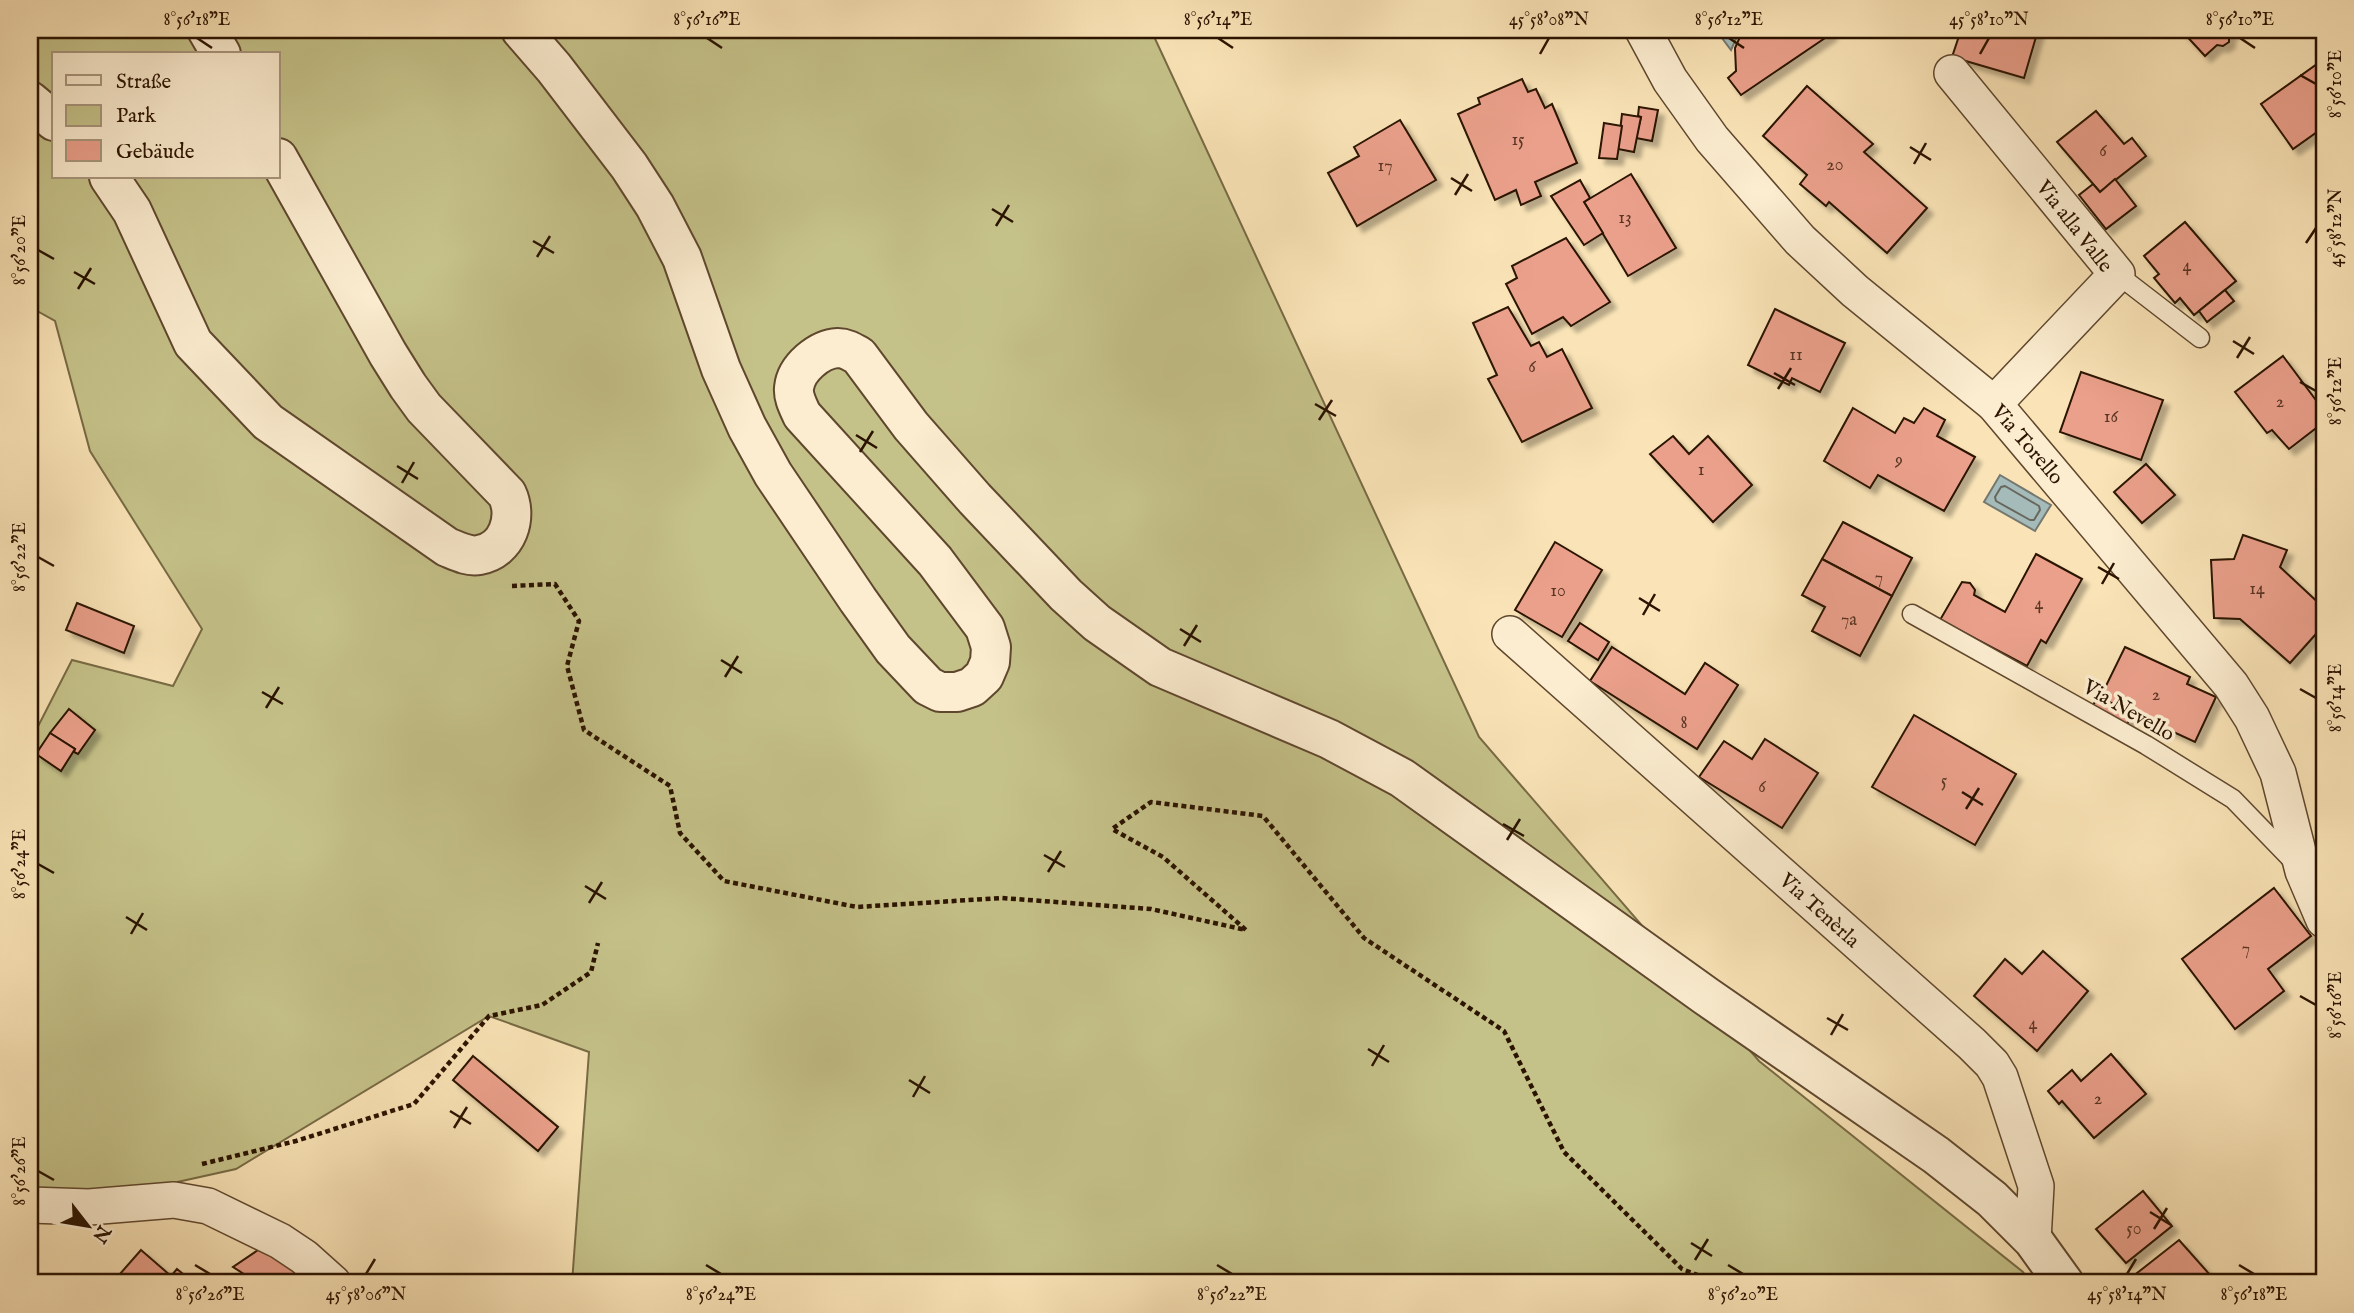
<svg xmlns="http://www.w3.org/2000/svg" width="2354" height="1313" font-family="'IM FELL English',serif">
<defs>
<filter id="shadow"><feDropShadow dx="6" dy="6" stdDeviation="2" flood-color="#0004"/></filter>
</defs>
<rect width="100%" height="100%" fill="#fae4b7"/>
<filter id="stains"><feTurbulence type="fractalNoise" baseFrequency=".00286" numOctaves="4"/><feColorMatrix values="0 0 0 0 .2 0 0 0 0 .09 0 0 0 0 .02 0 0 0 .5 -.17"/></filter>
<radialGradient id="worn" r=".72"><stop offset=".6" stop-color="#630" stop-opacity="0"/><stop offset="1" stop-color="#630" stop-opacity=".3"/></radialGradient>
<path fill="#c5c289" stroke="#786a44" stroke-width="2" fill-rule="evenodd" d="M30,30H1151L1479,737L1759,1061L2023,1272L2030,1283H572L589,1052L489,1016L236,1169L42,1212L30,1206V742L72,660L173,686L202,629L90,451L55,321L30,307ZM54,54H278V177H54Z"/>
<g fill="#a4bbba" stroke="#747870" stroke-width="2">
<path d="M1716,30H1740L1731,50Z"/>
<path d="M2000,475L2051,505L2035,531L1984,502Z"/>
</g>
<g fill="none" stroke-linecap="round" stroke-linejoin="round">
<path stroke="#68675d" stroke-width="2" d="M2005,486L2039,506L2040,510L2034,520H2030L1996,501L1995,497L2001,487Z"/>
</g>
<g fill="#eba08b" stroke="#2b1300" stroke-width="2" filter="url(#shadow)">
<path d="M1743,30H1829L1831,34L1741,95L1728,78L1736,71L1735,48Z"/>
<path d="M1961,30H2038L2024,78L1952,57Z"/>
<path d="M2181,30H2235L2229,35V42L2223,46L2217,45L2205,56Z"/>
<path d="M2324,59V127L2293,149L2261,104Z"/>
<path d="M1522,79L1528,92L1536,89L1545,108L1552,104L1577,163L1535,182L1541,196L1521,205L1516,190L1495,200L1458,114L1480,104L1478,98Z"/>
<path d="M1807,86L1873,144L1864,152L1927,208L1887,253L1829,202L1826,206L1800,184L1807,175L1763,136Z"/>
<path d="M1639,107L1658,110L1652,141L1636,138L1641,117L1638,116Z"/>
<path d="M2096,111L2124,144L2132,138L2146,156L2100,192L2057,142Z"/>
<path d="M1622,114L1641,117L1634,152L1618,149Z"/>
<path d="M1400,120L1436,180L1357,226L1328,173L1359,156L1354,147Z"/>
<path d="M1604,123L1622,126L1617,159L1599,158Z"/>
<path d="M1631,174L1676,248L1628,276L1584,202Z"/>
<path d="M2115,179L2136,206L2106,229L2079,195L2093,184L2100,192Z"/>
<path d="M1580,180L1590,198L1584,202L1603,233L1584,245L1551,196Z"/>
<path d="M2185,222L2236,281L2194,315L2180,298L2175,303L2154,278L2159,274L2144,256Z"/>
<path d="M1566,238L1610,302L1571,326L1563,317L1532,334L1506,284L1517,278L1512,266Z"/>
<path d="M2225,290L2234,301L2207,322L2199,311Z"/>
<path d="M1508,307L1531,346L1539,342L1547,357L1562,349L1592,408L1522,442L1488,379L1497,375L1473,323Z"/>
<path d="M1775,309L1845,343L1820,392L1792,378L1789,385L1748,365Z"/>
<path d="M2283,356L2324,411V422L2289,449L2272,430L2267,433L2235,392Z"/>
<path d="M2081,372L2163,400L2141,460L2060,432Z"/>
<path d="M1853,408L1895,433L1904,418L1914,423L1924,408L1945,420L1937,436L1975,457L1944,511L1878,475L1870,488L1824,461Z"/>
<path d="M1673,436L1689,454L1708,436L1752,485L1713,522L1650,454Z"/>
<path d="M2146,464L2175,495L2142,523L2114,492Z"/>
<path d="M1843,522L1912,558L1892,596L1822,559Z"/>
<path d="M2243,535L2287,550L2280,567L2324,608V625L2290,663L2240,619L2214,618L2211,560L2234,559Z"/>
<path d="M1555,542L1602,570L1562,637L1515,610Z"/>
<path d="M2036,554L2082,579L2046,643L2041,640L2027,666L1940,620L1962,582L1970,583L1975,590L1974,595L2005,612Z"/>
<path d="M1822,559L1892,596L1860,656L1812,631L1825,607L1802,595Z"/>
<path d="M77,603L134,626L124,653L66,630Z"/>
<path d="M1580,623L1609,642L1598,660L1568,641Z"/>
<path d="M1612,647L1685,694L1705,663L1738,685L1697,749L1590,681Z"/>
<path d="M2125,647L2190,677L2187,684L2216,697L2195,742L2100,698Z"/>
<path d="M2102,690L2104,691L2100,698L2133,713L2126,726L2092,707Z"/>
<path d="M69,709L95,730L78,754L74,752L75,749L50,733Z"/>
<path d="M1914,715L2016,774L1975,845L1872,787Z"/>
<path d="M50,733L75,749L61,771L36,754Z"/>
<path d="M1765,739L1818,773L1782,828L1699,777L1724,741L1752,759Z"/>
<path d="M2274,888L2311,936L2268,969L2284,991L2235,1029L2182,959Z"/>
<path d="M2043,951L2088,991L2037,1051L1974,996L2005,959L2022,974Z"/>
<path d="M2111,1054L2146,1094L2094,1138L2062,1101L2059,1104L2048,1091L2072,1070L2081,1081Z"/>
<path d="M473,1056L558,1127L538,1151L453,1080Z"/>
<path d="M2143,1191L2172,1226L2126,1263L2096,1229Z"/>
<path d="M2179,1240L2211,1276L2200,1283H2137L2132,1277Z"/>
<path d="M264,1246L310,1283H258L233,1267Z"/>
<path d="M141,1250L171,1276L179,1283H112Z"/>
<path d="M177,1269L194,1283H179L171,1276Z"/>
</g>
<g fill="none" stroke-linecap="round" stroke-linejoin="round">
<g stroke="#5f472e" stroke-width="21">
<g id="service">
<path d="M2117,274L2200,338"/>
<path d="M1912,614L2146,745L2233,799L2293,861"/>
</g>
</g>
<g stroke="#5f472e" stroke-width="38">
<g id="minor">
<path d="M1643,30L1670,80L1712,139L1800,240L1855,291L1994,404L2231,685L2252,718L2278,773L2303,871L2324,920"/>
<path d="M1952,73L2117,274L1994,404"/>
<path d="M1510,634L1972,1044L1992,1064L2000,1077L2036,1186L2033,1240"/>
<path d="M30,1205L89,1207L174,1200L208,1206L280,1241L304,1257L333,1283"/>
</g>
</g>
<g stroke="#5f472e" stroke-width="42">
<g id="tertiary">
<path d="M207,30L221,54"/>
<path d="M521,30L554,68L629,166L655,206L682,258L721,369L747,427L773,474L858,600L893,649L928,686L940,692H957L972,687L984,676L990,662L991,647L985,628L935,561L802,415C798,406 793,397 794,388C796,368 819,349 838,348C846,348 852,352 859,356L911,426L975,499L1066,595L1097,623L1160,667L1329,739L1402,778L1706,996L1936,1155L1992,1199L2033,1240L2064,1283"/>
<path d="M30,101L54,121"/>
<path d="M109,177L132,211L193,343L268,422L447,547C457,551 468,557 479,555C508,550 518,517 507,494L424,408L408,386L388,354L278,158"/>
</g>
</g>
<g stroke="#2b1300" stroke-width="4.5" stroke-dasharray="5 3.5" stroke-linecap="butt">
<path d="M512,586L555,584L579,621L567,666L584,730L670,786L680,833L724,881L857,907L1002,898L1151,909L1246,930L1163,857L1112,829L1151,802L1263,816L1364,938L1504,1031L1564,1152L1682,1269L1718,1283"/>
<path d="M202,1164L296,1141L414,1104L489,1016L542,1005L591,972L598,943"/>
</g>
<use href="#service" stroke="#fcedd0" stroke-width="18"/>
<use href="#minor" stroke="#fcedd0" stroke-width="35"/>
<use href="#tertiary" stroke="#fcedd0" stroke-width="38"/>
</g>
<path fill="none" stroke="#2b1300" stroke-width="2.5" d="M197,38L212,48M707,38L722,48M1218,38L1233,48M1729,38L1744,48M2240,38L2255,48M1540,54L1549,38M1980,54L1989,38M2300,75L2316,84M1910,147L1931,160M1914,164L1926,143M1451,178L1472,191M1455,195L1468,174M992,209L1013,222M996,226L1009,205M533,241L554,253M2306,243L2316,228M38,250L54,259M537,257L550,236M74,272L95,284M78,289L91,268M2233,341L2254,354M2237,358L2250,337M1774,373L1795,385M2300,382L2316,391M1778,389L1791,368M1315,404L1336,416M1319,420L1332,400M856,435L877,448M860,452L873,431M397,466L418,479M402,483L414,462M38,557L54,566M2098,567L2119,579M2102,584L2114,563M1639,598L1660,611M1643,615L1655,594M1180,629L1201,642M1184,646L1197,625M721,660L742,673M725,677L738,656M2300,689L2316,698M262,692L283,704M266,708L279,687M1962,792L1983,805M1966,809L1979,788M1503,824L1524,836M1507,840L1520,819M1044,855L1065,867M38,864L54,873M1048,872L1061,851M585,886L606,899M589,903L602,882M126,917L147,930M131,934L143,913M2300,996L2316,1005M1827,1018L1848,1030M1831,1035L1843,1014M1368,1049L1389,1062M1372,1066L1384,1045M909,1080L930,1093M913,1097L925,1076M450,1111L471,1124M454,1128L467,1107M38,1171L54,1180M2150,1212L2171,1225M2154,1229L2167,1208M1691,1243L1712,1256M1695,1260L1708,1239M195,1265L210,1274M706,1265L721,1274M1217,1265L1232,1274M1728,1265L1743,1274M2239,1265L2254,1274M366,1274L375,1259M2127,1274L2136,1259"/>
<g text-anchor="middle" stroke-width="7" stroke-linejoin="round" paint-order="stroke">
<g font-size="18" fill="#5b3623">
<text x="1518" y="145">15</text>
<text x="2103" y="156">6</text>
<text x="1835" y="170">20</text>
<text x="1385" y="171">17</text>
<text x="1625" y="223">13</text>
<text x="2187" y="271">4</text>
<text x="1796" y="360">11</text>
<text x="1532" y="372">6</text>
<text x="2280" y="407">2</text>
<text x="2111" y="422">16</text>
<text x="1899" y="465">9</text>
<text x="1701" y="475">1</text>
<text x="1879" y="583">7</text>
<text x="2257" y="594">14</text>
<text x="1558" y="596">10</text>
<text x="2039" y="609">4</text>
<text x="1849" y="625">7a</text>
<text x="2156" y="700">2</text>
<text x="1684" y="728">8</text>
<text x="1944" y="786">5</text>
<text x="1762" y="792">6</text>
<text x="2246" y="954">7</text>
<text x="2033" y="1029">4</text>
<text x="2098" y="1104">2</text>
<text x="2134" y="1234">50</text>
</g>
<g font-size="21" fill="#2b1300" stroke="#fcedd0">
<text transform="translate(2075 226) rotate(52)" y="7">Via alla Valle</text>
<text transform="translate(2028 444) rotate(49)" y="7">Via Torello</text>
<text transform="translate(2129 710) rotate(30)" y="7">Via Nevello</text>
<text transform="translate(1820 910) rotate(42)" y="7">Via Tenèrla</text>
</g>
</g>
<rect width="2354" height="1313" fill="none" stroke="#fae4b7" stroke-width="77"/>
<rect x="52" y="52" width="228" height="126" fill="#fcedd0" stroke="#a8967d" stroke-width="2"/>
<rect x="66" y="75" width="35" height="10" fill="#fcedd0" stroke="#a8967d" stroke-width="2"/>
<text x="116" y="88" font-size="21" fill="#2b1300">Straße</text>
<rect x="66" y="105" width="35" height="21" fill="#c5c289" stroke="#a8967d" stroke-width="2"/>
<text x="116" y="122" font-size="21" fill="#2b1300">Park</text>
<rect x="66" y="140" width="35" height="21" fill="#eba08b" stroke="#a8967d" stroke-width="2"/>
<text x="116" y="158" font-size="21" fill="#2b1300">Gebäude</text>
<g transform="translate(88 1226) rotate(121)" stroke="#fcedd0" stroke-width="5" paint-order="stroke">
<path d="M0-5L12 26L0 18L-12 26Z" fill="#2b1300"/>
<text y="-10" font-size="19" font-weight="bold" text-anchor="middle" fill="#2b1300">N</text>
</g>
<rect x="38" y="38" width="2278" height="1236" fill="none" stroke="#2b1300" stroke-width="2.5"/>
<g font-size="18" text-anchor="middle" fill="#2b1300">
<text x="197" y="25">8°56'18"E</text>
<text x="707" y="25">8°56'16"E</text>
<text x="1218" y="25">8°56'14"E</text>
<text x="1549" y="25">45°58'08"N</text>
<text x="1729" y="25">8°56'12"E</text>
<text x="1989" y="25">45°58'10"N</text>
<text x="2240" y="25">8°56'10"E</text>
<text transform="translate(2335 84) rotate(-90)" y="6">8°56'10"E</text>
<text transform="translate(2335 228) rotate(-90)" y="6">45°58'12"N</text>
<text transform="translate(19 250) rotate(-90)" y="6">8°56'20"E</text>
<text transform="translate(2335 391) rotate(-90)" y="6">8°56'12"E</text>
<text transform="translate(19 557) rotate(-90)" y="6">8°56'22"E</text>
<text transform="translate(2335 698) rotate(-90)" y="6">8°56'14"E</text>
<text transform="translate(19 864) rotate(-90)" y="6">8°56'24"E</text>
<text transform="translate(2335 1005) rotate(-90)" y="6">8°56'16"E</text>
<text transform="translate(19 1171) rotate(-90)" y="6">8°56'26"E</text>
<text x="210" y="1300">8°56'26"E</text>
<text x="366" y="1300">45°58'06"N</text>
<text x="721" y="1300">8°56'24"E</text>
<text x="1232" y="1300">8°56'22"E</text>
<text x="1743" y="1300">8°56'20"E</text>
<text x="2127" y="1300">45°58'14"N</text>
<text x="2254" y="1300">8°56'18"E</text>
</g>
<rect width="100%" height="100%" filter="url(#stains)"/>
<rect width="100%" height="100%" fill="url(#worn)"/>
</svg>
